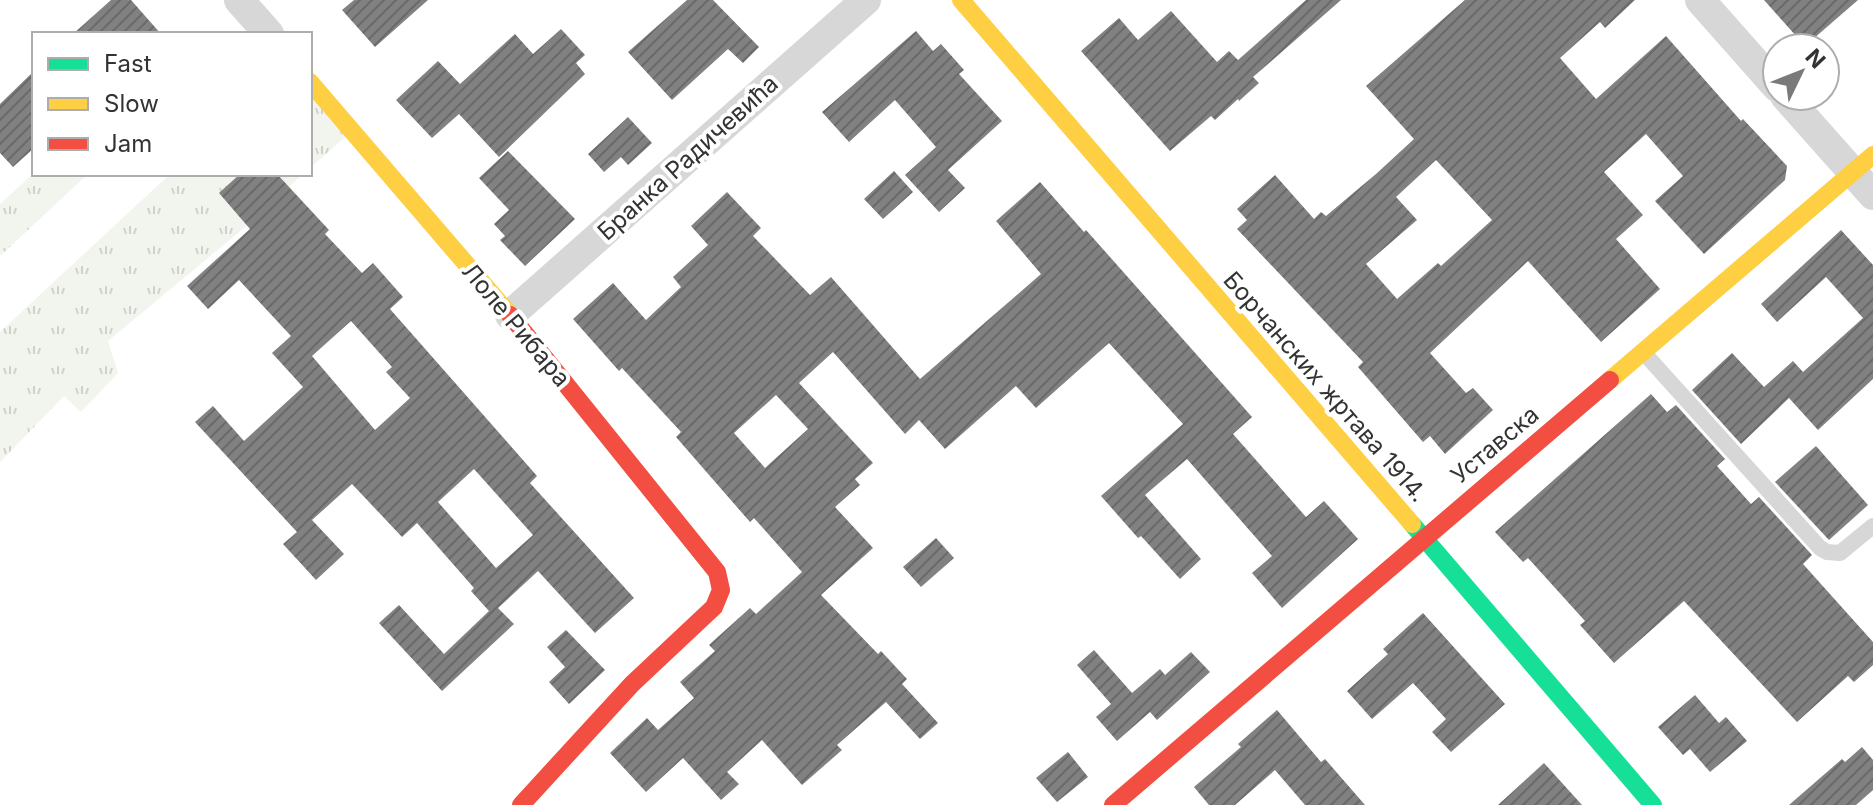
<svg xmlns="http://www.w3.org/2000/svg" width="1873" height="805" font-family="Inter,sans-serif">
<defs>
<pattern id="grass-tufts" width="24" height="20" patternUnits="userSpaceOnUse" patternTransform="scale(2)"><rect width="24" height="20" fill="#f1f5ed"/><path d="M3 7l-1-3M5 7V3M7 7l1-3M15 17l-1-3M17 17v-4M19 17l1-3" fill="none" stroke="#cfd2cc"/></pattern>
<pattern id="building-hatch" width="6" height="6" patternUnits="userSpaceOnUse" patternTransform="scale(2)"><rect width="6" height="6" fill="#818181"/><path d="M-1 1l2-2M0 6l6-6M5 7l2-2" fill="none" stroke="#6a6a6a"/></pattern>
</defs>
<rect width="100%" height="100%" fill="#fff"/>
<g fill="url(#grass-tufts)">
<path d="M310,82L352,131L310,168Z"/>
<path d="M34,173L88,174L0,256V204Z"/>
<path d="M170,174H303L244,228L108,341L118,373L81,412L64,396L0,462V332Z"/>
</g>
<g fill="url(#building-hatch)" fill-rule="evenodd">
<path d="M111,0H131L161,34H73Z"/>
<path d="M354,0H428L375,47L342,10Z"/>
<path d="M687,0H713L759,47L743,63L728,49L672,100L628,52Z"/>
<path d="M1306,0H1341L1253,77L1259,83L1239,101L1238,99L1215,120L1211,116L1170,151L1081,51L1119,18L1138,40L1171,11L1217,62L1229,51L1238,60Z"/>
<path d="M1465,0H1635L1605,28L1600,22L1560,58L1596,99L1666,36L1741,121L1743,119L1787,166L1785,180L1704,254L1655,201L1683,176L1646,134L1604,172L1643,215L1616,239L1660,289L1601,342L1528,261L1430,353L1466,393L1473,388L1493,410L1445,454L1430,436L1423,442L1358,367L1363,362L1237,229L1247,220L1237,209L1275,175L1314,219L1321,212L1326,216L1376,174L1414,139L1366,86ZM1436,160L1492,220L1441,266L1438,263L1397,299L1366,264L1417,220L1396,197Z"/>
<path d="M1764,0H1858L1805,46Z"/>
<path d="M561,29L585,55L576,63L585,74L499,157L459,114L432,138L396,100L438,61L460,84L515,34L533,54Z"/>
<path d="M916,31L933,51L941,44L964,70L959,74L1002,121L948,170L965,188L939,212L905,175L936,147L895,100L849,142L822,112Z"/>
<path d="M34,71V148L13,167L0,153V104Z"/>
<path d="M628,117L652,143L628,165L621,157L604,172L588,154Z"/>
<path d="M508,151L575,219L525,266L500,240L505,236L494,224L509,210L479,178Z"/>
<path d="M894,171L913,192L883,219L864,199Z"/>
<path d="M240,174H277L329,230L325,234L362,273L373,263L403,297L390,309L537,476L530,483L634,598L595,633L538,571L498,608L514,624L442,691L379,623L399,605L444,654L489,611L471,591L474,588L417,523L402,537L352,484L312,520L344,554L316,580L283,544L297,532L195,422L213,406L244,441L303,387L272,353L291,336L239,280L208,309L187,286L250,229L219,193ZM351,321L392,367L386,372L410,398L375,430L312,356ZM474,469L533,535L496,568L438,502Z"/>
<path d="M1040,182L1084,232L1086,230L1252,417L1233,434L1306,517L1324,501L1358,539L1282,608L1252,573L1272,556L1187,459L1145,495L1201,559L1180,579L1141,536L1138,538L1101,496L1183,424L1109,343L1036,408L1016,386L945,449L919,420L905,434L833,352L799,383L873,463L855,479L860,485L835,507L873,548L821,595L878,654L881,651L907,679L902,684L938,723L920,739L886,702L837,745L842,750L802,785L762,740L727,772L739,784L721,800L683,758L646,792L610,753L647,718L658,730L694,698L680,682L715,651L709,645L750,608L756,614L802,572L754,518L750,522L676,437L681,432L622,368L619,371L573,319L613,283L646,320L681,287L673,277L708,245L691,226L727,192L761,228L753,236L810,295L831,277L920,379L1041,274L996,221ZM776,395L808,429L765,468L734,433Z"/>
<path d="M1841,230L1873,265V379L1818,430L1789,398L1741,444L1692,390L1732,353L1764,387L1793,361L1803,372L1863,318L1826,277L1777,322L1761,304Z"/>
<path d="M1651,394L1667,412L1676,405L1725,459L1717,466L1751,504L1759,497L1812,555L1803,564L1873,642V665L1854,682L1848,676L1797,722L1684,601L1614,663L1580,625L1585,621L1528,558L1523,562L1495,532Z"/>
<path d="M1816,446L1868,505L1829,540L1775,482Z"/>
<path d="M936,538L954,558L921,587L903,567Z"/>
<path d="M1423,613L1505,704L1451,752L1432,732L1446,719L1413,683L1372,719L1347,691L1388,654L1383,649Z"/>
<path d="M566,630L605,670L569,704L549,682L565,667L547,647Z"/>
<path d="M1094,650L1132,693L1160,669L1165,675L1191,652L1210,672L1157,720L1150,712L1117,741L1096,717L1111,704L1077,665Z"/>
<path d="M1695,695L1719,723L1726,717L1747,741L1710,772L1690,749L1683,755L1658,727Z"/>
<path d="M1277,710L1321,762L1325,759L1365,805H1305L1275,770L1235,805H1209L1194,787L1241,747L1238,744Z"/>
<path d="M1862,747L1873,760V790L1856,805H1789L1842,759L1845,762Z"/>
<path d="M1068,752L1088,777L1057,802L1036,778Z"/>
<path d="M1544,763L1582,805H1498Z"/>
</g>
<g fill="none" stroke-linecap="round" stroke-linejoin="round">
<path stroke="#d7d7d7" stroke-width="16" d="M1644,353L1820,548L1827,552L1840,553L1873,526"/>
<g stroke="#d7d7d7" stroke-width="30">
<path d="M239,0L269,34"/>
<path d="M1700,0L1777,87"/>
<path d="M1785,96L1873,195"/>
<path d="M510,315L866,0"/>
</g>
<path stroke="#16e098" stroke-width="18" d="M1412,524L1653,805"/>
<g stroke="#ffcf43" stroke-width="18">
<path d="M961,0L1412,524"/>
<path d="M310,82L510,315"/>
<path d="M1610,380L1873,155"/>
</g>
<g stroke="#f24e42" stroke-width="18">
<path d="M510,315L717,572L721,590L714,607L632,684L521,805"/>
<path d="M1113,805L1610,380"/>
</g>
</g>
<g text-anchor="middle" stroke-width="8" stroke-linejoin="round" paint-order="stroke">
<g font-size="24" fill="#333" stroke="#fff">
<text transform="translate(688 158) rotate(-42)" y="8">Бранка Радичевића</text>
<text transform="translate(516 325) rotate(50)" y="8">Лоле Рибара</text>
<text transform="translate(1325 387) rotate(49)" y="8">Борчанских жртава 1914.</text>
<text transform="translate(1495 445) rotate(-40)" y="8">Уставска</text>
</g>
</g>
<rect x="32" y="32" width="280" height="144" fill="#ffffff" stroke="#adadad" stroke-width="2"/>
<rect x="48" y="58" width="40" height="12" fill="#16e098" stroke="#adadad" stroke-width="2"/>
<text x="104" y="72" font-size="24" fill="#333333">Fast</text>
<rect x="48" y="98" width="40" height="12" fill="#ffcf43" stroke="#adadad" stroke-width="2"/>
<text x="104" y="112" font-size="24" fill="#333333">Slow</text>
<rect x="48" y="138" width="40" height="12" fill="#f24e42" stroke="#adadad" stroke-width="2"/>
<text x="104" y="152" font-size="24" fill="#333333">Jam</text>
<g transform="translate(1801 72) rotate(47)"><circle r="38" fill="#ffffff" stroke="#adadad" stroke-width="2"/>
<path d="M0-6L14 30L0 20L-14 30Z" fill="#7a7a7a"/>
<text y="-12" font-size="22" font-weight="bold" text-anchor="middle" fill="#333333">N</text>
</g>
</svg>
